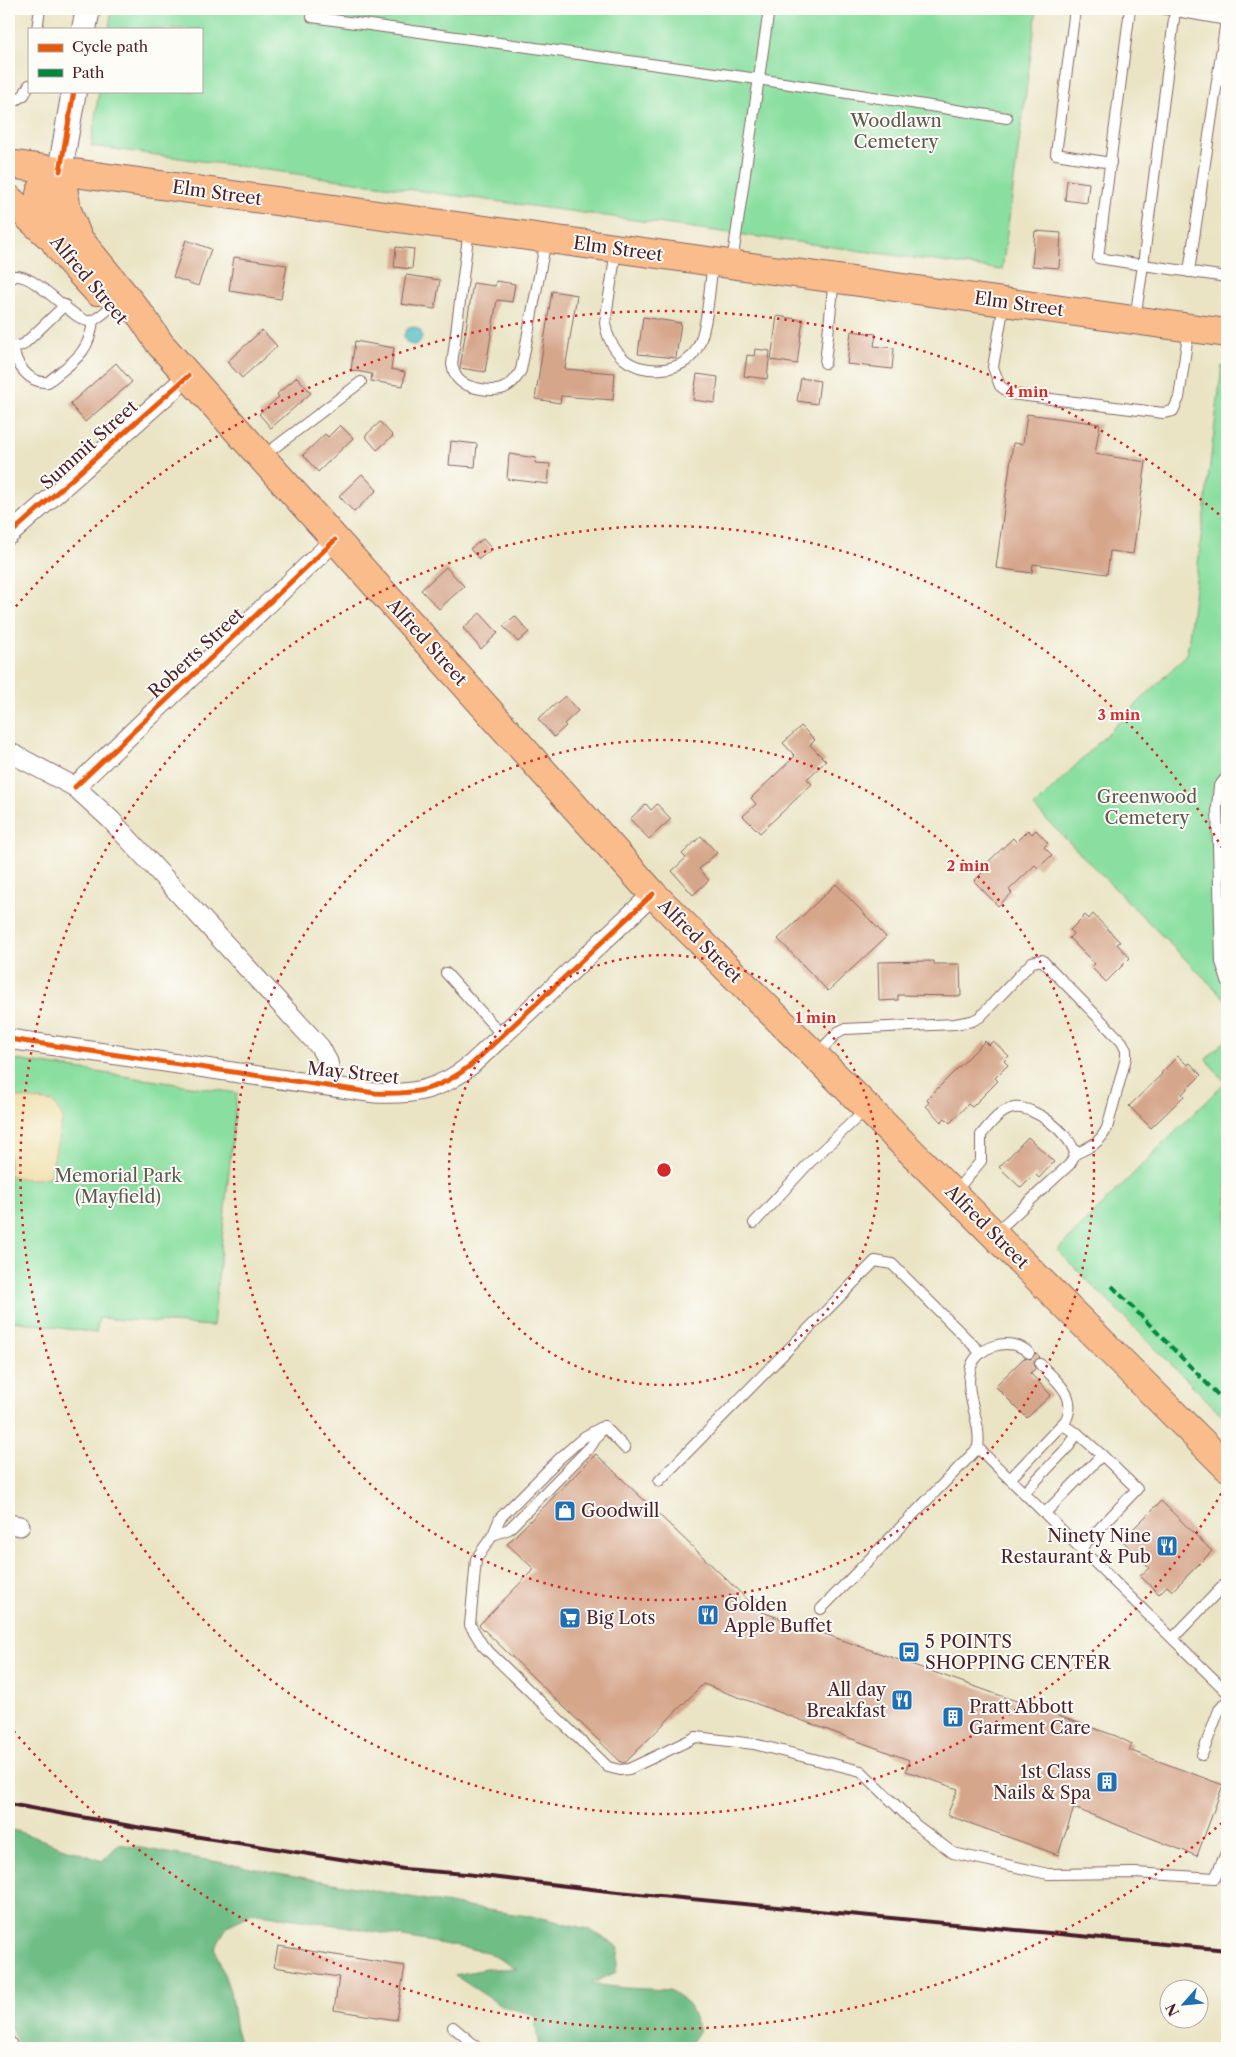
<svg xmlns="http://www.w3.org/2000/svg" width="1236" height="2057" font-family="'Libre Caslon Text',serif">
<rect width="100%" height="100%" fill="#fdfcf7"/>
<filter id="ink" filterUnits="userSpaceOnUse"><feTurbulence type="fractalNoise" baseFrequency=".02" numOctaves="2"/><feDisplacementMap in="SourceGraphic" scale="10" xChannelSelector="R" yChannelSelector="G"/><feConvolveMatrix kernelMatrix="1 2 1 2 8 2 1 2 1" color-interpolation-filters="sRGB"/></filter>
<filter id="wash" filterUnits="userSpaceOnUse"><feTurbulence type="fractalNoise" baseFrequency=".0096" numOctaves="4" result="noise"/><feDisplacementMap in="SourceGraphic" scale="20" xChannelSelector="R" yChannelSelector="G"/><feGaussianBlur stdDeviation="1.12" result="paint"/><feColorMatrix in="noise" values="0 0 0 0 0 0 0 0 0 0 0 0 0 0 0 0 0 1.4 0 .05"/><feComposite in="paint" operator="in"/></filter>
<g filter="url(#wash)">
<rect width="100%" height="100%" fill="#eae4c5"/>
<g fill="#8adfa0" stroke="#6a7f66">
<path d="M112,9H1037L1002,270L91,146L99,91H201V29H109Z"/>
<path d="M1222,366L1227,367V1001L1034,807L1187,654Z"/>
<path d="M1227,1039V1420L1057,1250L1225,1082L1206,1059Z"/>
<path d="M9,1059L237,1093L213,1326L99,1318L96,1333L14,1321L9,1351Z"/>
</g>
<path fill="#6fbe86" stroke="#5c6e58" d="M9,1830L17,1831L102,1861L119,1844L454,1905L541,1918L588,1929L619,1947L616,1972L591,1984L625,1988L670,1990L688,2003L699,2030L687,2048H539L534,2015L502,2006L454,1975L487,1969H517L487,1952L343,1926L253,1913L227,1926L215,1949L230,1991L236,2030L242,2048H20L9,2024Z"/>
<path fill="#eeda9e" stroke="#9c7c64" d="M9,1096L53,1102L63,1117L50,1176C36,1181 23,1180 9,1175Z"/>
<circle fill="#4ab9bf" stroke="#4a6c75" cx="413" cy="336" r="9"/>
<g id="blocks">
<g fill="#d6a68b">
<path d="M1067,180L1089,183L1087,203L1065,200Z"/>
<path d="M1035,231L1061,233L1059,268L1032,266Z"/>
<path d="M186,240L211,249L198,286L173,277Z"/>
<path d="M396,247L414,249L412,269L394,267Z"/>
<path d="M234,257L287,265L281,299L229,291Z"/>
<path d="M406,275L440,280L435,309L401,304Z"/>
<path d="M496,281L515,284L512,302L497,300L485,372L460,368L473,283L495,286Z"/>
<path d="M552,291L577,295L565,369L615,373L613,400L561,396L560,403L535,399Z"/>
<path d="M777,316L803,320L797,364L771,360Z"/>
<path d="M643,317L681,323L676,358L638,354Z"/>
<path d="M262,330L277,346L242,378L227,362Z"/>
<path d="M851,331L876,334L874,346L894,348L892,369L847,364Z"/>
<path d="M355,341L394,348L391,369L405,372L403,386L371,381L372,374L351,370Z"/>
<path d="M755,349L770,351L767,379L744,376L747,355L754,356Z"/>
<path d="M116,363L132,382L85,422L70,404Z"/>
<path d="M697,374L718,377L715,403L693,400Z"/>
<path d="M297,377L311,393L271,428L259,414L279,397L277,394Z"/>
<path d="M801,378L820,381L817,404L797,401Z"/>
<path d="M1027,414L1100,424L1095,454L1146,462L1133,554L1110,551L1107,574L1033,564L1032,573L996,568L1013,443L1023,444Z"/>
<path d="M380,422L393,436L377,450L365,436Z"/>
<path d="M340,425L353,438L318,472L303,455L325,434L328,437Z"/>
<path d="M451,441L477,444L475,467L449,465Z"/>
<path d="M509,454L536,458L535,463L550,464L548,484L507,479Z"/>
<path d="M362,474L377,490L354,512L339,496Z"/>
<path d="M483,539L492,549L479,559L470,549Z"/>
<path d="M446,567L464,586L439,609L421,590Z"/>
<path d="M480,613L498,633L481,649L463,628Z"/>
<path d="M515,616L529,632L518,642L503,626Z"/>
<path d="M565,696L578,711L564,724L566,726L554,737L538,719Z"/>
<path d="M801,726L815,740L810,745L826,761L807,779L812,784L760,833L743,816L756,804L751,798L795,756L783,743Z"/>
<path d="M646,804L651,810L657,804L671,819L649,839L630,819Z"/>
<path d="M1028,830L1032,834L1036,830L1048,843L1044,847L1052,855L1038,868L1035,865L1009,890L1012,893L998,906L974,881L986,869L984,866L1013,838L1016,842Z"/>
<path d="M701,836L717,853L699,869L709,880L693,895L672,871L686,858L682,854Z"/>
<path d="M836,884L886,937L828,991L778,939Z"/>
<path d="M1093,914L1120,942L1117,944L1130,958L1106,982L1091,967L1095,964L1069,938L1073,934L1070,930L1085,915L1089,919Z"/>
<path d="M934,961V964H960L961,996L898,995V1000L879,1001L878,962Z"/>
<path d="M985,1041L989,1045L993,1041L1009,1056L1004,1061L1008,1065L995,1078L998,1081L972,1107L968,1104L950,1123L945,1118L941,1122L926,1106L929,1102L927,1099Z"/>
<path d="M1178,1056L1187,1065L1190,1063L1201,1075L1182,1094L1184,1096L1151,1128L1129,1106L1162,1074L1161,1073Z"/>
<path d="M1028,1137L1054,1162L1039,1178L1035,1174L1021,1188L999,1167Z"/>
<path d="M1036,1353L1040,1357L1034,1362L1035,1369L1030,1373L1051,1395L1027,1418L995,1386L1024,1358L1031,1359Z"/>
<path d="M596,1454L751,1603L756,1598L767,1607L762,1612L1116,1736L1132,1744L1129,1750L1223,1785L1197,1856L1074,1808L1058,1855L947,1815L958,1789L906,1771L909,1760L703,1684L626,1762L622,1763L479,1625L534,1569L507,1544Z"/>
<path d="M1161,1501L1212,1551L1172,1591L1167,1586L1159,1594L1140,1576L1149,1568L1122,1540Z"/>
<path d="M278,1946L405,1966L396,2020L334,2010L339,1977L274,1967Z"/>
</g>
</g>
</g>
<g filter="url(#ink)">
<use href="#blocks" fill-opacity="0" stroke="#826461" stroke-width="1"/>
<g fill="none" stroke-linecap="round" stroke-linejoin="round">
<g stroke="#826461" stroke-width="12">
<g id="service">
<path d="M313,9L312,17L758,79L1007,118"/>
<path d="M1075,9L1056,154L1111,163"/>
<path d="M1130,9L1098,258L1143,265L1175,11"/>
<path d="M1165,9L1227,20"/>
<path d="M37,29L40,9"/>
<path d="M9,104L24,95L29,85"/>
<path d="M469,229L452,365C454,371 454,375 459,380C467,388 490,392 501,389C511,386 517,378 521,370L546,240"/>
<path d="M616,250L605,323C607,338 613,349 624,359C643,375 683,373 696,350C708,331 709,287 713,264"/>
<path d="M732,263L769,9"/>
<path d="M1189,272L1226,20"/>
<path d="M9,281L14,276C37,273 75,324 91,321C98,319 106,311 111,307"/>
<path d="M1004,304L993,367L1000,386L1011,394L1163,413L1173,411L1179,398L1189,328"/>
<path d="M1135,319L1143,265L1227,277"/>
<path d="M9,347L23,345L65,305"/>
<path d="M13,347C16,365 29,384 48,382C72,362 90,354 93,320"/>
<path d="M825,363L834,279"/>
<path d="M262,457L361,382"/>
<path d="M1227,777L1219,786L1217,807L1221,962L1227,981"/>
<path d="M446,973L502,1035"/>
<path d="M816,1055L838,1032L844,1029L955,1024L972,1021L980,1017L1032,962L1042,960L1122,1042L1126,1050V1058L1107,1128C1100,1143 1090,1147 1075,1154"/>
<path d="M954,1193L981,1161V1135C990,1124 1000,1110 1014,1108C1034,1105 1071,1134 1075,1154L1070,1164L995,1233"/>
<path d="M754,1223L809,1163L867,1108"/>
<path d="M1062,1425L1077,1433L1102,1455"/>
<path d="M604,1426L584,1437L560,1458L500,1518L493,1535L476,1559L470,1625L483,1646L608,1767L620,1770L629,1769L696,1737L754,1744L861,1771L916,1825L953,1853L1048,1874L1135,1873L1215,1878L1227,1851"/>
<path d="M604,1426L625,1448"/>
<path d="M978,1448C982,1421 965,1398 970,1371C974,1346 1011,1335 1029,1353"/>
<path d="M1010,1479L1066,1420C1078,1395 1056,1381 1040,1364"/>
<path d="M659,1481L875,1261L892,1264L981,1353"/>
<path d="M1024,1493L1069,1446L1077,1433"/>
<path d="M1045,1513L1102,1455L1137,1489L1081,1548"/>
<path d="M493,1535L509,1529L591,1446L602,1429"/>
<path d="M821,1609L978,1448L1227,1692"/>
<path d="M1173,1638L1227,1582"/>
<path d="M1202,1755L1219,1710L1227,1701"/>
<path d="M453,2027L478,2048"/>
<path d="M9,2040L11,2043"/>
</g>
</g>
<g stroke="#826461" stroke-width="21">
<g id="minor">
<path d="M9,535L188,376"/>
<path d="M9,752L75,787L110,819L320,1047L328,1062L333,1086"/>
<path d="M75,787L335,540"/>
<path d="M9,1039L375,1093C414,1095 440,1090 471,1065L653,894"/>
<path d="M9,1524L20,1526"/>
</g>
</g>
<g stroke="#826461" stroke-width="26">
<g id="tertiary">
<path d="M84,29L88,9"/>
<path d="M60,171L74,91"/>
</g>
</g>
<g stroke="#826461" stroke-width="30">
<g id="primary">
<path d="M9,164L1227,333"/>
<path d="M60,171L67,210L78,238L142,317L160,344L653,894L1227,1467"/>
<path d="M60,171C54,176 47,180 43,187C24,220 78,269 97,291"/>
<path d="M9,199L47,234"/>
</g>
</g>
<use href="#service" stroke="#fff" stroke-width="10"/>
<use href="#minor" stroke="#fff" stroke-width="19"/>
<use href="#tertiary" stroke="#fff" stroke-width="24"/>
<use href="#primary" stroke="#fabc8b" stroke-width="28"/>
<path stroke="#4a1f2b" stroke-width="4" d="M9,1804L142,1828L404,1869L466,1874L608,1891L1227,1950"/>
<path stroke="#00873e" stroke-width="4" stroke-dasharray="8 4" stroke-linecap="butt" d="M1112,1286L1222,1399L1227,1402"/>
<g stroke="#fdfcf7" stroke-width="8">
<g id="cycleway">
<path d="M60,171L74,91"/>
<path d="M9,535L188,376"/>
<path d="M75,787L335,540"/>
<path d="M9,1039L375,1093C414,1095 440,1090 471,1065L653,894"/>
</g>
</g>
<use href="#cycleway" stroke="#e8590c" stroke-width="5"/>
</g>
</g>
<g fill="none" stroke="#d62828" stroke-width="2.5" stroke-dasharray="2.5 5">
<circle cx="664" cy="1170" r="215"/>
<circle cx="664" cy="1170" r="430"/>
<path d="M1225 1487A644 644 0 1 1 1225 853"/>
<path d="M1222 1823A859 859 0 0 1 11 1728M11 612A859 859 0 0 1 1222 517"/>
</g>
<defs>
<g id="shop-square" transform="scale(1.125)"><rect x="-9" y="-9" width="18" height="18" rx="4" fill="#1f6fb2" stroke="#fdfcf7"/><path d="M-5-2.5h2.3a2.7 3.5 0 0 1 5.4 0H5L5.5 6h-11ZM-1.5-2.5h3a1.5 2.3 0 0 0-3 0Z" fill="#fff"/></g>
<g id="restaurant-square" transform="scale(1.125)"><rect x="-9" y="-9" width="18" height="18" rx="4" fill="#1f6fb2" stroke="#fdfcf7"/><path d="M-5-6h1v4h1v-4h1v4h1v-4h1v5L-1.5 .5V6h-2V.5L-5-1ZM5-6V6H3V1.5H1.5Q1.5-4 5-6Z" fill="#fff"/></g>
<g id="supermarket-square" transform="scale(1.125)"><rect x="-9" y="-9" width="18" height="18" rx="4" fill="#1f6fb2" stroke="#fdfcf7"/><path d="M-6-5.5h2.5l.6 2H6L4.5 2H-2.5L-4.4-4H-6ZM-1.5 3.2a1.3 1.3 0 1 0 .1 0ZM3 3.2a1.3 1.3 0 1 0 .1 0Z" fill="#fff"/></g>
<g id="bus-square" transform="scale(1.125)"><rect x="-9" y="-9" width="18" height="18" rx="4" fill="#1f6fb2" stroke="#fdfcf7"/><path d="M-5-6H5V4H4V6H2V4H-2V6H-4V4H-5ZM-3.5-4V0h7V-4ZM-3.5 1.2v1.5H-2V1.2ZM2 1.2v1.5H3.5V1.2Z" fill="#fff"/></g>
<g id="building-square" transform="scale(1.125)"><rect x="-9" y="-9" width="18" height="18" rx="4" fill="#1f6fb2" stroke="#fdfcf7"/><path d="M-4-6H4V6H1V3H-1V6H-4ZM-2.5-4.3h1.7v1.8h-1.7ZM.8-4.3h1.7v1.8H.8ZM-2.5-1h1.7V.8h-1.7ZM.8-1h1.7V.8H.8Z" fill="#fff"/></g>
</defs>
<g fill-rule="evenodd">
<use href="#shop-square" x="565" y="1511"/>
<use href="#restaurant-square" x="1167" y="1546"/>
<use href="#restaurant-square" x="708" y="1615"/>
<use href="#supermarket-square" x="570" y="1618"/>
<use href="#bus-square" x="909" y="1652"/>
<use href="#restaurant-square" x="902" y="1700"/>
<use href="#building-square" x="953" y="1717"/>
<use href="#building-square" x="1107" y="1782"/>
</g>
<g text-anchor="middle" stroke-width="4" stroke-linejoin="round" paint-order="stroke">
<g font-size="18" fill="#5d594e" stroke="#fdfcf7">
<text x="896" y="127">Woodlawn<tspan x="896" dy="21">Cemetery</tspan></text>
<text x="1147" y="803">Greenwood<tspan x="1147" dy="21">Cemetery</tspan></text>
<text x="118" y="1182">Memorial Park<tspan x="118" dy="21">(Mayfield)</tspan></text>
</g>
<g font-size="18" fill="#4a1f2b" stroke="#fdfcf7">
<text transform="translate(217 193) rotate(8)" y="6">Elm Street</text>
<text transform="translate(618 249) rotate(8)" y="6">Elm Street</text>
<text transform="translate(89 280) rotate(50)" y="6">Alfred Street</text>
<text transform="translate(1019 304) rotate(8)" y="6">Elm Street</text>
<text transform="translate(89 445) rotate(-42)" y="6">Summit Street</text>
<text transform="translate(427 642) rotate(48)" y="6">Alfred Street</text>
<text transform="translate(196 653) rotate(-43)" y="6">Roberts Street</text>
<text transform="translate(700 941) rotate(45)" y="6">Alfred Street</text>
<text transform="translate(353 1073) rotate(6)" y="6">May Street</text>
<text transform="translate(987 1227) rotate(45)" y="6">Alfred Street</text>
</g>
<g font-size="18" fill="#4a1f2b" stroke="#fdfcf7" text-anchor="start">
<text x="581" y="1517">Goodwill</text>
<text x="1151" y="1542" text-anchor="end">Ninety Nine<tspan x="1151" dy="21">Restaurant &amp; Pub</tspan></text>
<text x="724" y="1611">Golden<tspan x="724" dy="21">Apple Buffet</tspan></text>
<text x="586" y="1624">Big Lots</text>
<text x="925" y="1648">5 POINTS<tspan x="925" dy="21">SHOPPING CENTER</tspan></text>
<text x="886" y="1696" text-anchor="end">All day<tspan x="886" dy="21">Breakfast</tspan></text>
<text x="969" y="1713">Pratt Abbott<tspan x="969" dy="21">Garment Care</tspan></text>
<text x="1091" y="1778" text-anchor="end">1st Class<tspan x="1091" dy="21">Nails &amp; Spa</tspan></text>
</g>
</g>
<circle cx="664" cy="1170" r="8" fill="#d62828" stroke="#fdfcf7" stroke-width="2.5"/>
<g font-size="15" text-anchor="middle" font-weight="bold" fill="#d62828" stroke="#fdfcf7" stroke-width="4" stroke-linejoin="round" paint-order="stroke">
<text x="1027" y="397">4 min</text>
<text x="1119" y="720">3 min</text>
<text x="968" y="871">2 min</text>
<text x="816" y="1023">1 min</text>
</g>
<rect width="1236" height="2057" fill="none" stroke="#fdfcf7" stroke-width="30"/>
<rect x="28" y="28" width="175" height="65" fill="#fdfcf7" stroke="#b5a4a5"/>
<rect x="38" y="44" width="25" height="8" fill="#e8590c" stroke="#b5a4a5"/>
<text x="72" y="52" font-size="15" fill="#4a1f2b">Cycle path</text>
<rect x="38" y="69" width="25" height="8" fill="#00873e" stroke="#b5a4a5"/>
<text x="72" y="78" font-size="15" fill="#4a1f2b">Path</text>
<g transform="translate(1184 2004) rotate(243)"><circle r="24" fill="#fdfcf7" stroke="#b5a4a5"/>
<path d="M0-4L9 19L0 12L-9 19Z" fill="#1f6fb2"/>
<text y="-8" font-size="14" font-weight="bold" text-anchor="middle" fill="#4a1f2b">N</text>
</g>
</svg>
